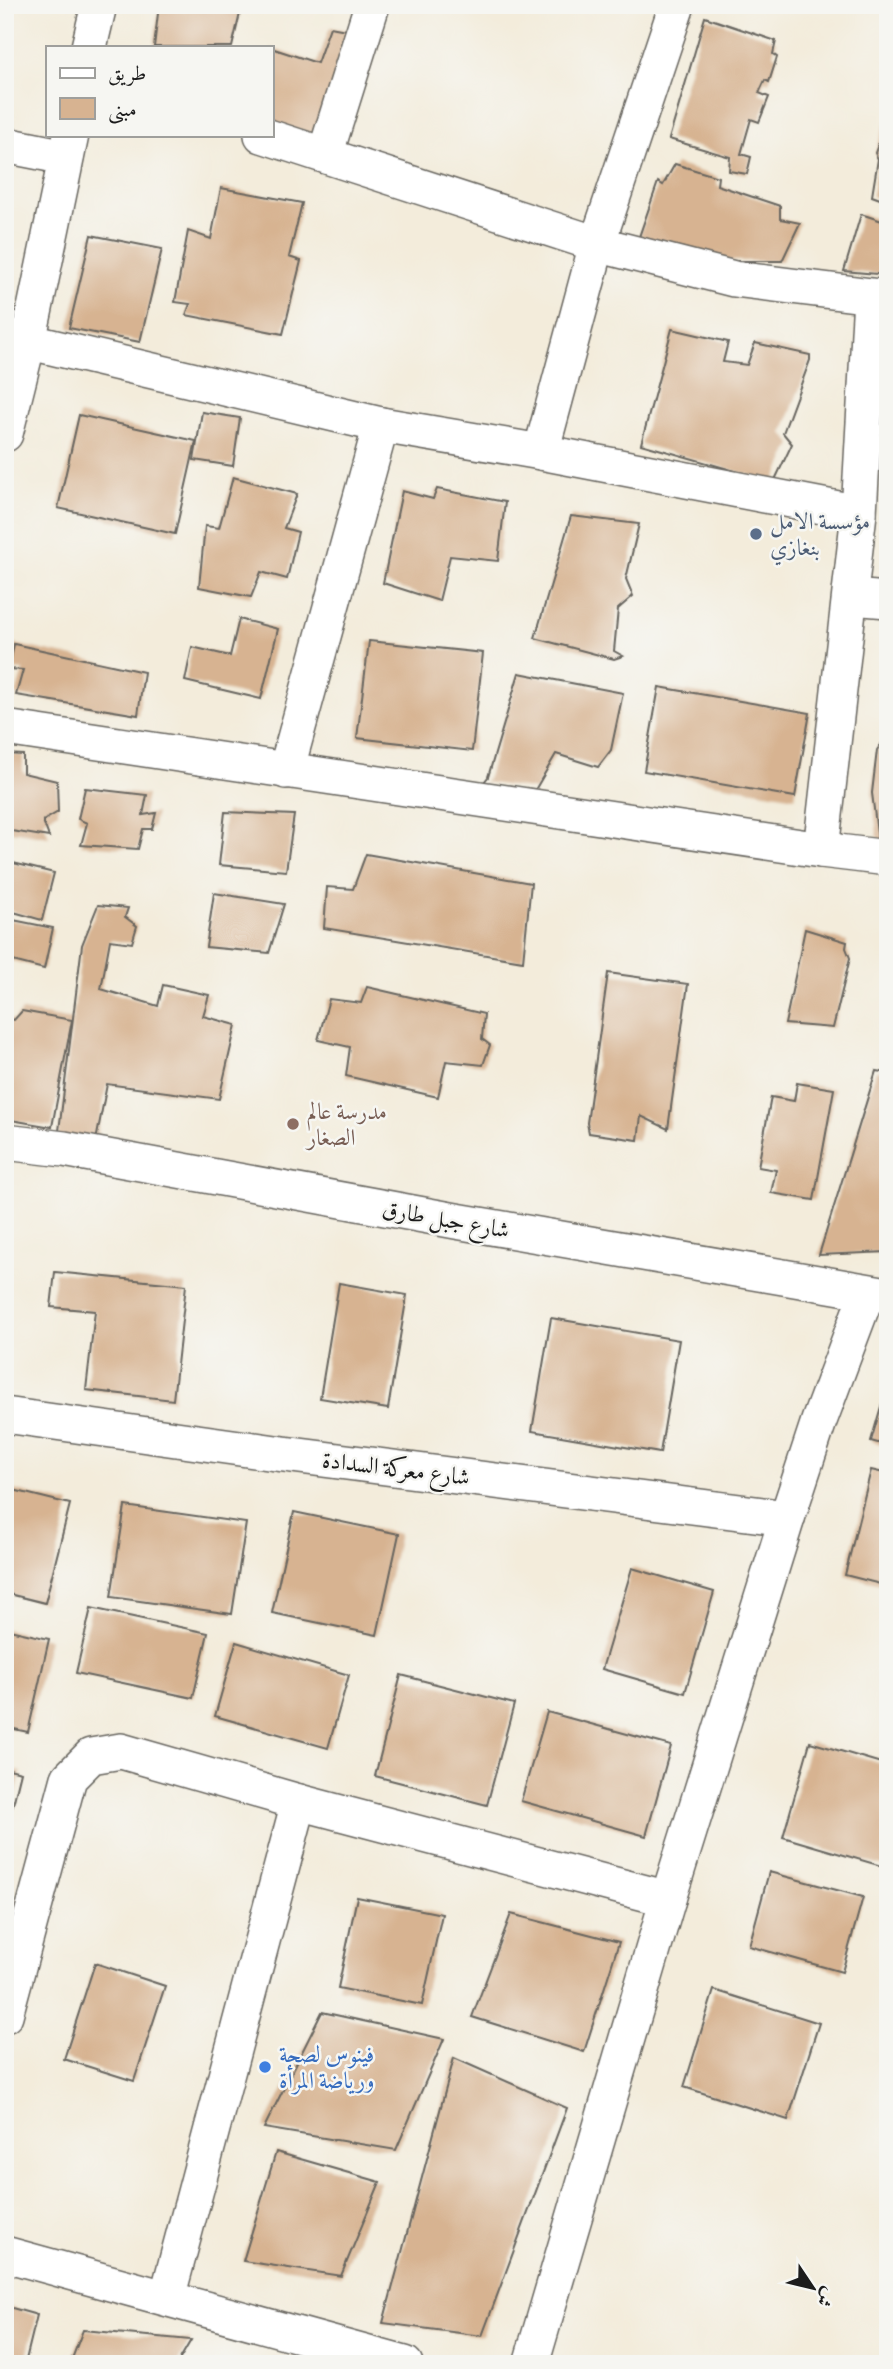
<svg xmlns="http://www.w3.org/2000/svg" width="893" height="2369" font-family="'IM FELL French Canon',Amiri,serif">
<rect width="100%" height="100%" fill="#f6f6f2"/>
<filter id="ink" filterUnits="userSpaceOnUse"><feTurbulence type="fractalNoise" baseFrequency=".0143" numOctaves="2"/><feDisplacementMap in="SourceGraphic" scale="14" xChannelSelector="R" yChannelSelector="G"/><feConvolveMatrix kernelMatrix="1 2 1 2 8 2 1 2 1" color-interpolation-filters="sRGB"/></filter>
<filter id="wash" filterUnits="userSpaceOnUse"><feTurbulence type="fractalNoise" baseFrequency=".00686" numOctaves="4" result="noise"/><feDisplacementMap in="SourceGraphic" scale="28" xChannelSelector="R" yChannelSelector="G"/><feGaussianBlur stdDeviation="1.57" result="paint"/><feColorMatrix in="noise" values="0 0 0 0 0 0 0 0 0 0 0 0 0 0 0 0 0 1.4 0 .05"/><feComposite in="paint" operator="in"/></filter>
<g filter="url(#wash)">
<rect width="100%" height="100%" fill="#f3ecdb"/>
<g id="blocks">
<g fill="#d7b391">
<path d="M159,5H242L232,47H154Z"/>
<path d="M705,17L776,41L773,54L777,57L769,82L765,80L759,93L769,97L759,122L751,119L741,154L751,157L747,174L729,171L730,157L669,139Z"/>
<path d="M330,27L352,31L316,137L271,122V48L317,63Z"/>
<path d="M888,116V202L872,196L878,159L875,153Z"/>
<path d="M675,164L718,177L717,185L780,206V219L800,223L782,261H706L639,237L658,182L663,185Z"/>
<path d="M221,188L302,203L289,257L301,261L283,334L186,315L190,304L175,302L188,231L211,239Z"/>
<path d="M861,214L888,223V275L844,271Z"/>
<path d="M91,235L162,249L140,342L69,328Z"/>
<path d="M672,329L728,342L723,362L747,365L755,343L810,355V360L783,433L792,444L774,482L641,444Z"/>
<path d="M202,412L240,418L233,466L194,460Z"/>
<path d="M79,415L196,441L175,534L58,508Z"/>
<path d="M233,477L297,494L284,528L298,532L287,579L261,572L251,597L199,587L205,526L219,528Z"/>
<path d="M437,489L505,502L498,561L450,556L439,601L383,583L402,491L433,499Z"/>
<path d="M571,516L639,524L626,579L633,596L618,609L614,651L623,656L614,659L535,638Z"/>
<path d="M239,619L278,629L261,699L185,681L192,647L230,656Z"/>
<path d="M369,641L483,653L472,751L357,738Z"/>
<path d="M14,644L144,672L138,715L16,695L23,670L9,669Z"/>
<path d="M519,673L623,693L611,750L598,767L556,754L535,790L484,782L488,777Z"/>
<path d="M659,687L810,713L795,797L644,771Z"/>
<path d="M886,724H888V858L880,857L872,793L877,750L884,740Z"/>
<path d="M5,754L23,755V773L57,781L58,812L43,821L49,837L5,830Z"/>
<path d="M85,788L147,795L143,815L156,813L152,829H143L138,849L81,845L87,823L78,819Z"/>
<path d="M225,812L294,815L286,871L219,865Z"/>
<path d="M366,854L531,883L523,961L324,928L327,887L353,889Z"/>
<path d="M5,861L54,873L42,920L10,911L8,919L53,928L44,969L5,959Z"/>
<path d="M214,893L284,904L269,953L206,947Z"/>
<path d="M98,905L128,908L125,917L137,926L132,943L110,940L101,989L158,1006L163,985L209,995L203,1016L236,1025L219,1099L107,1084L96,1141L58,1139L82,945Z"/>
<path d="M805,929L847,942L846,948L850,958L833,1028L785,1024Z"/>
<path d="M608,973L688,984L668,1129L641,1116L638,1140L589,1133L587,1123Z"/>
<path d="M367,987L484,1014L482,1039L490,1045L483,1065L446,1061L438,1097L346,1076L350,1047L318,1040L329,999L361,1003Z"/>
<path d="M22,1011L72,1020L52,1127L5,1119V1018L14,1020Z"/>
<path d="M876,1071L888,1073V1252L819,1255Z"/>
<path d="M797,1083L834,1089L814,1200L771,1193L776,1170L758,1167L771,1097L794,1101Z"/>
<path d="M55,1272L186,1285L173,1400L86,1390L95,1311L51,1307Z"/>
<path d="M339,1283L407,1295L388,1409L320,1398Z"/>
<path d="M551,1318L679,1340L660,1453L532,1431Z"/>
<path d="M887,1386H888V1446L871,1441Z"/>
<path d="M871,1470L888,1474V1586L845,1575Z"/>
<path d="M5,1488L70,1504L45,1603L5,1593Z"/>
<path d="M125,1506L246,1523L232,1614L111,1597Z"/>
<path d="M294,1512L399,1534L377,1635L272,1613Z"/>
<path d="M632,1568L714,1592L685,1693L602,1669Z"/>
<path d="M91,1608L208,1633L193,1698L76,1673Z"/>
<path d="M5,1629L49,1639L28,1732L5,1727Z"/>
<path d="M236,1642L349,1675L328,1748L215,1716Z"/>
<path d="M401,1675L514,1704L487,1805L375,1776Z"/>
<path d="M547,1712L671,1746L646,1836L521,1801Z"/>
<path d="M810,1742L888,1765V1868L783,1837Z"/>
<path d="M5,1768L21,1772L6,1833H5Z"/>
<path d="M769,1872L863,1897L842,1972L749,1946Z"/>
<path d="M357,1897L442,1914L422,2005L338,1988Z"/>
<path d="M511,1914L619,1942L584,2052L472,2017Z"/>
<path d="M95,1963L165,1986L134,2081L64,2059Z"/>
<path d="M714,1990L819,2023L788,2120L684,2087Z"/>
<path d="M322,2012L444,2039L396,2150L264,2128Z"/>
<path d="M454,2058L567,2108L482,2336L383,2323Z"/>
<path d="M276,2152L380,2182L341,2276L243,2261Z"/>
<path d="M5,2306L37,2315L25,2364H5Z"/>
<path d="M83,2330L191,2340L177,2364H70Z"/>
</g>
</g>
</g>
<g filter="url(#ink)">
<use href="#blocks" fill-opacity="0" stroke="#67655f" stroke-width="2"/>
<g fill="none" stroke-linecap="round" stroke-linejoin="round">
<g stroke="#67655f" stroke-width="38">
<g id="street">
<path d="M89,47L99,5"/>
<path d="M262,135L597,244L734,279L888,298"/>
<path d="M5,145L66,157"/>
<path d="M325,155L372,5"/>
<path d="M5,336L381,425L541,452L859,513"/>
<path d="M5,434L28,342L71,135"/>
<path d="M541,452L597,244L677,5"/>
<path d="M851,597L888,600"/>
<path d="M5,728L821,850L859,513L871,297"/>
<path d="M286,771L381,425"/>
<path d="M821,850L888,858"/>
<path d="M5,1142L64,1149L456,1221L888,1295"/>
<path d="M5,1415L276,1453L787,1518"/>
<path d="M5,2015L69,1778L91,1756L121,1751L299,1802L668,1899"/>
<path d="M5,2254L405,2364"/>
<path d="M167,2298L299,1802"/>
<path d="M531,2364L668,1899L787,1518L819,1421L867,1293"/>
</g>
</g>
<use href="#street" stroke="#fff" stroke-width="35"/>
</g>
</g>
<circle fill="#5c6f8a" stroke="#f6f6f2" stroke-width="2.5" cx="756" cy="534" r="7"/>
<circle fill="#8d6e63" stroke="#f6f6f2" stroke-width="2.5" cx="293" cy="1124" r="7"/>
<circle fill="#3f7fe0" stroke="#f6f6f2" stroke-width="2.5" cx="265" cy="2067" r="7"/>
<g text-anchor="middle" stroke-width="5" stroke-linejoin="round" paint-order="stroke">
<g font-size="23" fill="#4e5e75" stroke="#f6f6f2" text-anchor="start">
<text x="770" y="529">مؤسسة الامل<tspan x="770" dy="26">بنغازي</tspan></text>
</g>
<g font-size="23" fill="#785e54" stroke="#f6f6f2" text-anchor="start">
<text x="307" y="1119">مدرسة عالم<tspan x="307" dy="26">الصغار</tspan></text>
</g>
<g font-size="23" fill="#1c1c1c" stroke="#f6f6f2">
<text transform="translate(446 1219) rotate(10)" y="8">شارع جبل طارق</text>
<text transform="translate(396 1468) rotate(7)" y="8">شارع معركة السدادة</text>
</g>
<g font-size="23" fill="#366cbe" stroke="#f6f6f2" text-anchor="start">
<text x="279" y="2062">فينوس لصحة<tspan x="279" dy="26">ورياضة المرأة</tspan></text>
</g>
</g>
<rect width="893" height="2369" fill="none" stroke="#f6f6f2" stroke-width="28"/>
<rect x="46" y="46" width="228" height="91" fill="#f6f6f2" stroke="#9f9f9c" stroke-width="2"/>
<rect x="60" y="68" width="35" height="10" fill="#ffffff" stroke="#9f9f9c" stroke-width="2"/>
<text x="108" y="80" font-size="21" fill="#1c1c1c">طريق</text>
<rect x="60" y="98" width="35" height="21" fill="#d7b391" stroke="#9f9f9c" stroke-width="2"/>
<text x="108" y="116" font-size="21" fill="#1c1c1c">مبنى</text>
<g transform="translate(813 2288) rotate(125)" stroke="#f6f6f2" stroke-width="5" paint-order="stroke">
<path d="M0-5L12 26L0 18L-12 26Z" fill="#1c1c1c"/>
<text y="-10" font-size="19" font-weight="bold" text-anchor="middle" fill="#1c1c1c">ش</text>
</g>
</svg>
